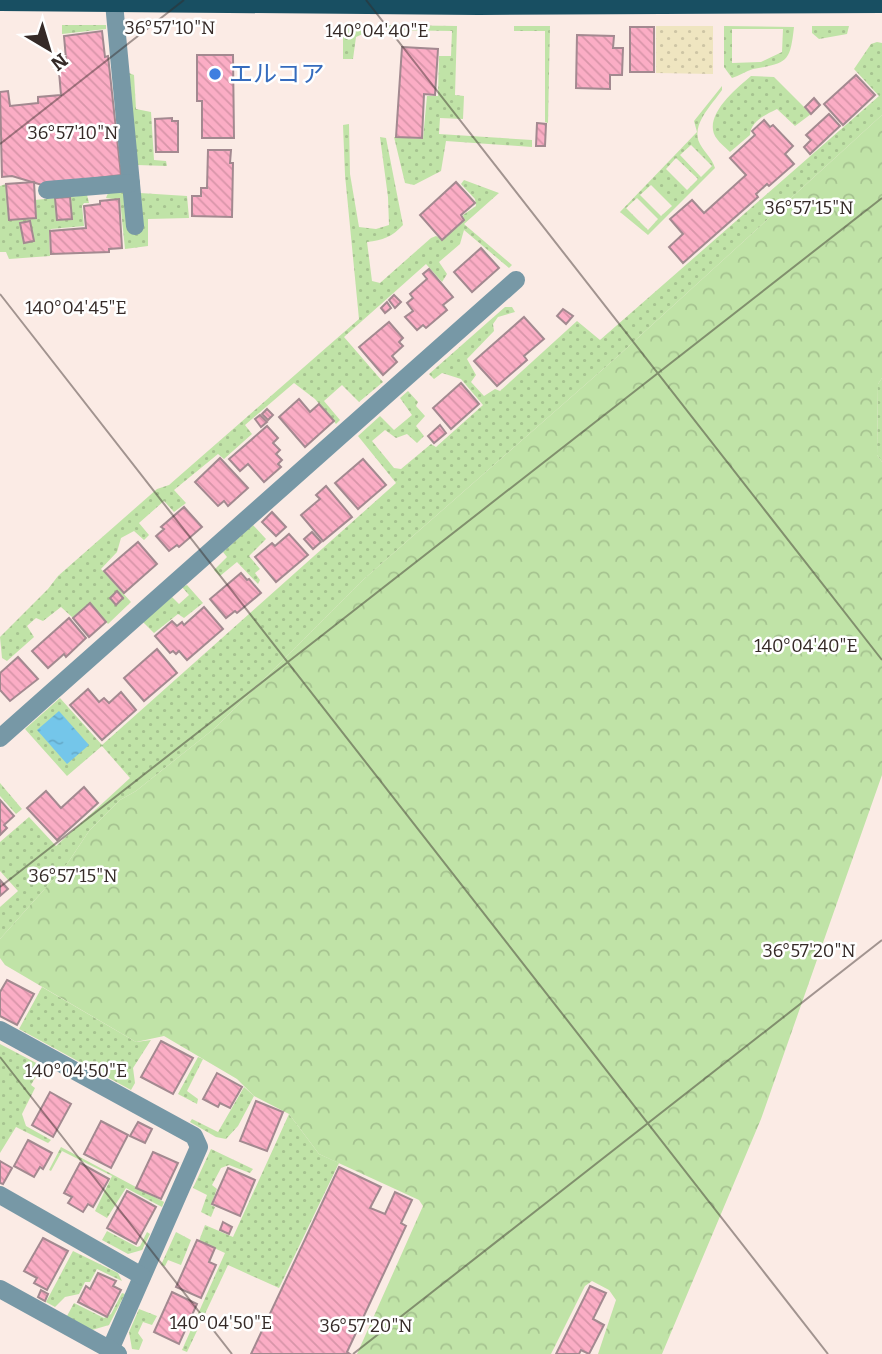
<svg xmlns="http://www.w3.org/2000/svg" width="882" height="1354" font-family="Bitter,'Noto Sans JP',serif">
<defs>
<pattern id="grass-dots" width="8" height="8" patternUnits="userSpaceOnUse" patternTransform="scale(1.75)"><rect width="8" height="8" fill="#c0e3a7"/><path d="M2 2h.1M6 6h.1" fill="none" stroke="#a6c390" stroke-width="1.8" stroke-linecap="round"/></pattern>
<pattern id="forest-crowns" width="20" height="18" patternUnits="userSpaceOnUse" patternTransform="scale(1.75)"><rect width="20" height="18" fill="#c0e3a7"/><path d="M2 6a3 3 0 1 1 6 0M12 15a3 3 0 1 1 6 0" fill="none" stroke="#a6c390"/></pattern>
<pattern id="sand-dots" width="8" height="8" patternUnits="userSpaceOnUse" patternTransform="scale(1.75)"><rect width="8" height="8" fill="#efe5c0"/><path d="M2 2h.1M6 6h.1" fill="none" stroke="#cec5a5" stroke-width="1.8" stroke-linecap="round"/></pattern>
<pattern id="water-ripples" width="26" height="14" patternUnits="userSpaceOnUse" patternTransform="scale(1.75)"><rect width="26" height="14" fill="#74c6ea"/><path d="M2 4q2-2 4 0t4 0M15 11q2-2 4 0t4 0" fill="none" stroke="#65aac9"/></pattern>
<pattern id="building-back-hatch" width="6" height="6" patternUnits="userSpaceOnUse" patternTransform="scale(1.75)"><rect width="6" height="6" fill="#fbadc5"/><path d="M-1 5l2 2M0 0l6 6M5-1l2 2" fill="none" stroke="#d895a9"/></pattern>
</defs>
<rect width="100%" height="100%" fill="#fbebe5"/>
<g fill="url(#grass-dots)" fill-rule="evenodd">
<path d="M62,25H106V29L62,34Z"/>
<path d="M343,25H367L365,33L356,37L353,59H343Z"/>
<path d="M385,25L457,26L455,95L464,96L463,119L440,118L439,134L532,140V147L446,141L441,171L414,185L405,183L394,137L423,139L427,96H438L439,56H451L452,31L386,30Z"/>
<path d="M514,26H550L548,123L545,122V31H514Z"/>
<path d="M724,26L794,27C790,62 788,63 753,69C746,71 739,76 732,78L724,67ZM732,29H783L782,52L761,62L732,63Z"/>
<path d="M812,26H849L847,34L819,39L812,33Z"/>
<path d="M877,42L882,43V115L618,356L364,579L215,728L136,791L120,800L89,831L67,864L0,939V907L18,891L0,871V842L29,817L56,846L130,778L102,746L67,776L25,729L60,698L102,745L396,483L358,436L380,416L394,430L412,415L400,398L408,391L418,402L416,406L425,416L416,426L424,436L417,443L407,434L396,438L385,430L372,441L394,468L401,469L431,444L436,447L483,405L461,379L442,373L434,379L429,374L505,307H512L515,312L498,317L493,324L494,331L467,359L476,375L471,382L484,396L495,389L500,391L577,321L600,340L879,96L854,69L871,44Z"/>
<path d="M129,73L134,75L136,109L151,112L154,160L166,161L167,166L137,165Z"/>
<path d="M751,76L774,77L811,114L795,126L777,109C765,115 751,121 750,135L730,152C724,146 714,139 713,130C710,110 737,88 751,76Z"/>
<path d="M722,86V90C712,105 690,125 700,144C705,153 712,158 715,168L648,235L620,212L697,132L694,121ZM691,145L712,166L701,177L680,155ZM676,158L698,179L687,190L666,169ZM651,185L672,206L661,216L640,195ZM637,198L658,219L648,230L626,208Z"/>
<path d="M349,124L350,174L359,227L376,229L389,225L388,197L380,137L386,138L403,225C392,237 383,240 367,242L372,281L380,283L431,238L436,236L442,239L464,220L463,215L476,206L475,199L461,184L464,180L499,193L464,224L512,265L509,268L464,230L460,244L439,262L447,274L442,282L426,264L344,337L383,382L359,402L342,385L324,401L340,420L336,424L315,399L294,383L245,425L252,434L224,459L218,454L174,490L186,503L174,512L164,501L139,523L149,535L144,540L134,531L121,538L117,552L101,569L131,602L108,624L90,604L73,618L61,607L43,621L36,618L27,626L34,637L7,661L2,658L0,637L48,589L58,576L157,489L169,485L359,319L345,175L343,125Z"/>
<path d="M6,184L9,220L36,218L35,200L55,198L57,220L71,219L70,197L87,195L89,203H84L82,206L84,226L51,229L49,232L50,256L9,259L6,252H0V186Z"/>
<path d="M124,192L187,196L189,218L148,219V246L125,249L120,200L106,198L108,193Z"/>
<path d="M882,378V462L877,455L878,384Z"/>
<path d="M253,525L266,539L249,556L260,569L255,573L260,580L258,584L237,562L220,576L214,570L227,557L223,552Z"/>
<path d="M187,585L203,603L184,618L178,614L154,633L143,622L172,597L179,604L189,595L182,587Z"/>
<path d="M0,783L22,809L16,814L0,796Z"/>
<path d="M42,987L136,1042L151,1040L133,1068L135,1083L131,1090L19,1029Z"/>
<path d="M0,1044L42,1066L31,1085L35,1088L22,1114L26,1126L51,1140L48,1143L16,1127L0,1153Z"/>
<path d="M198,1057L203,1059L187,1091L198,1099L197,1104L178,1094Z"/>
<path d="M244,1087L254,1096L238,1126L226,1139L216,1137L190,1122L192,1119L218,1132Z"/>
<path d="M289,1114L319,1154L339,1163L279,1288L228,1265L187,1352L182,1350L225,1253L199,1241L205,1225L233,1237Z"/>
<path d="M61,1147L164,1202L162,1207L126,1188L107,1218L95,1211L112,1176L62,1151L51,1171L49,1170Z"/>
<path d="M211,1149L253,1169L250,1173L229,1165L221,1168L212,1185L217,1189L211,1205L215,1207L211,1217L201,1212L207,1195L193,1188Z"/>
<path d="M107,1231L137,1247L140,1246L147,1232L150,1234L142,1250L128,1254L102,1240Z"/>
<path d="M176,1232L191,1240L181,1265L168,1260L165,1266L161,1265Z"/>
<path d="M73,1251L118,1273L122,1281L97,1269L90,1282H85L79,1294L65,1297L55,1307L46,1302Z"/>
<path d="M122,1293L125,1294L109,1325L92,1330L67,1316L74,1303L104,1318L111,1314Z"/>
<path d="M139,1309L157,1316L152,1325L143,1322L138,1333L143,1340L139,1350L132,1349L129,1332Z"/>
</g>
<path fill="url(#forest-crowns)" d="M882,115V378L878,384L877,455L882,462V775L761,1119L662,1354H598L616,1300L609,1290L592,1281L585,1286L551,1354H357L423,1206L419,1200L319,1154L289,1114L254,1096L237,1079L164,1036L136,1042L5,965L0,958V939L67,864L89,831L120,800L136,791L215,728L364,579L618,356Z"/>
<path fill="url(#sand-dots)" d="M656,26H713V74L656,73Z"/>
<path fill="url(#water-ripples)" d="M59,711L89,745L67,764L37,730Z"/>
<g fill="url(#building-back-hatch)" stroke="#a38990" stroke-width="2">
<rect x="630" y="27" width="24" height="45"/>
<path d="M102,31L105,57L108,56L121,175L42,185L12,176L2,177L0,92L8,91L10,106L38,103V97L61,95L58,60L66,59L64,36Z"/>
<path d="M577,35L614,36L613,48H623L622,75H610V89L576,88Z"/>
<path d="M402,47L438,49L435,95L424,94L422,138L396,137Z"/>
<path d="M197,55H233L234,138H202V101H197Z"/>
<path d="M856,75L875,95L843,125L824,104Z"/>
<path d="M814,98L820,105L811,114L805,107Z"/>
<path d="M829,114L840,126L810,154L804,147L811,140L806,135Z"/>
<path d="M172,118V121H178V152H156L155,119Z"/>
<path d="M764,120L770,127L773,125L793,146L785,154L794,164L769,186L767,184L756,194L758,197L683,263L669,247L683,234L670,219L692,200L704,213L746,175L730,158L755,135L752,131Z"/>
<path d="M537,123L546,124L545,146H536Z"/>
<path d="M208,150H231L230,163H233L232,217L192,216V196H201V188H207Z"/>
<path d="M34,182L36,218L9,220L6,184Z"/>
<path d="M456,182L475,203L461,215L464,220L442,240L420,215Z"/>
<path d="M70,197L72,219L57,220L55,198Z"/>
<path d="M119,199L122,248L109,249V252L51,254L50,231L86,228L84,206L100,204V201Z"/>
<path d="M30,221L34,241L24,243L20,223Z"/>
<path d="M481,248L499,268L472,292L454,272Z"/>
<path d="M429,269L453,297L443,305L447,310L426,328L423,325L417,330L405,317L413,311L407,303L413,298L410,294L427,279L423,274Z"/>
<path d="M394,295L401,302L395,308L389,300Z"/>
<path d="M387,302L391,308L385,313L381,308Z"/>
<path d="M563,309L573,316L566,324L557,316Z"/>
<path d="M524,317L544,339L524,356L527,360L497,386L474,361Z"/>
<path d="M389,322L403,338L399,342L403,346L392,356L397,362L383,375L359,347Z"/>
<path d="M461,383L479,404L451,429L433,408Z"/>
<path d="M299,399L310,412L319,404L334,421L305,447L279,417Z"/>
<path d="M267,409L273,415L268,420L262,414Z"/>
<path d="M260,415L267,422L261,427L255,419Z"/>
<path d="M440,425L446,433L434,443L428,436Z"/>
<path d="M267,426L278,438L273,443L280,450L276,454L282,460L278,464L281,467L264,482L248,464L240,471L229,459Z"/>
<path d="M220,458L248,488L228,506L224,501L218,506L195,482Z"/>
<path d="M363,459L386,485L358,509L335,483Z"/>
<path d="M326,486L352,517L323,541L301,515L320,499L316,495Z"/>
<path d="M184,507L202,527L179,547L177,545L169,551L156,536L164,529L161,527Z"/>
<path d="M272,512L286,527L276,536L262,522Z"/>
<path d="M312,532L321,542L313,549L304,539Z"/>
<path d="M289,534L308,555L276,582L255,557L272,543L275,546Z"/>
<path d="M138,542L157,564L124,593L104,571Z"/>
<path d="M241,573L247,580L249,579L261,593L237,613L235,611L226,618L210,599Z"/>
<path d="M117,591L123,598L116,605L110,598Z"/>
<path d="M90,603L106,622L89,637L73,618Z"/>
<path d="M204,607L223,629L187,660L179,651L176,654L173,651L170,653L155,636L172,621L177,626L182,622L184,625Z"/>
<path d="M69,618L86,638L66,657L64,654L48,668L32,651Z"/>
<path d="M157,649L177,673L144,701L124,678Z"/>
<path d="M18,657L38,679L10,701L0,690V673Z"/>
<path d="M88,689L99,702L104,698L109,703L121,692L136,710L102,740L70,705Z"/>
<path d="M84,787L98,803L57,840L27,808L46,791L61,808Z"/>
<path d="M0,800L14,816L4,825L7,828L0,835Z"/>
<path d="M0,880L8,889L0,896Z"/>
<path d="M7,980L34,994L17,1025L0,1016V992Z"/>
<path d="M161,1041L193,1058L173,1094L141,1077Z"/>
<path d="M217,1073L242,1087L230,1108L220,1103L218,1107L203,1099Z"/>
<path d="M50,1092L71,1104L53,1137L32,1125Z"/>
<path d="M256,1101L283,1112L267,1151L240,1141Z"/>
<path d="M101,1121L128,1135L111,1168L84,1154Z"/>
<path d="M138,1122L152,1129L145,1143L130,1136Z"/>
<path d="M28,1140L52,1153L43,1169L40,1167L34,1177L14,1166Z"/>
<path d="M153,1152L178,1163L161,1199L136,1188Z"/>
<path d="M0,1161L12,1168L3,1184L0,1183Z"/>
<path d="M80,1163L109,1179L93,1207L88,1204L83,1212L68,1203L72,1197L64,1193Z"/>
<path d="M339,1167L381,1187L370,1208L385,1214L395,1192L412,1200L401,1223L406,1226L347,1352L350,1354H251Z"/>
<path d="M228,1168L255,1180L240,1216L212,1204Z"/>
<path d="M127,1191L156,1207L136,1244L107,1228Z"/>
<path d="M223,1222L232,1227L229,1234L220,1230Z"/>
<path d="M43,1238L68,1251L47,1290L34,1283L37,1278L24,1271Z"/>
<path d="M197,1240L215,1248L209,1262L216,1265L201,1298L176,1287Z"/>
<path d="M98,1273L116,1281L113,1286L121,1290L107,1317L78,1302L86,1286L90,1289Z"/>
<path d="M590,1286L606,1293L593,1319L604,1325L589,1354L581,1350L579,1354H556Z"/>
<path d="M41,1290L48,1294L45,1301L38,1297Z"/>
<path d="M172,1292L197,1304L179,1344L154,1332Z"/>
</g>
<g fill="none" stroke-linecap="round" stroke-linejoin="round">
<g stroke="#7798a6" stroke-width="18">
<path d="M114,3L135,226"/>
<path d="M47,190L131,183"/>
<path d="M0,738L516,280"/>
<path d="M0,1030L194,1136L199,1147L110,1350"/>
<path d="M0,1195L142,1276"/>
<path d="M0,1289L118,1354"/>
</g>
<path stroke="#184f62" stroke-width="18" d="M0,2L479,6L882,4"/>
</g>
<path fill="none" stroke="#352a27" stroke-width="2" stroke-opacity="0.45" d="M366,0L882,660M0,144L184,0M0,294L828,1354M0,887L882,198M0,1057L232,1354M353,1354L882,940"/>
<circle fill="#3f7fe0" stroke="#fff" stroke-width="2.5" cx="215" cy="74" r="7"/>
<g text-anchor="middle" stroke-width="5" stroke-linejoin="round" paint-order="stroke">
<g font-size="24" fill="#366cbe" stroke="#fff" text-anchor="start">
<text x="229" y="82">エルコア</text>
</g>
</g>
<g font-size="18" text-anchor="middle" fill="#352a27" stroke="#fff" stroke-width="5" stroke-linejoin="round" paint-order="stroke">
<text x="170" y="34">36°57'10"N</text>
<text x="377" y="37">140°04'40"E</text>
<text x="73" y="139">36°57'10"N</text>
<text x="809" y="214">36°57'15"N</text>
<text x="76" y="314">140°04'45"E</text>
<text x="806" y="652">140°04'40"E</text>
<text x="73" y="882">36°57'15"N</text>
<text x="809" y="957">36°57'20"N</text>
<text x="76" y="1077">140°04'50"E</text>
<text x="221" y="1329">140°04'50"E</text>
<text x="366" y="1332">36°57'20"N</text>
</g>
<g transform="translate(49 49) rotate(142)" stroke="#ffffff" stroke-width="5" paint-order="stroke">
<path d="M0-5L12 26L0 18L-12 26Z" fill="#352a27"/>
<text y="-10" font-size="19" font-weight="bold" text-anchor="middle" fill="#352a27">N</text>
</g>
</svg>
